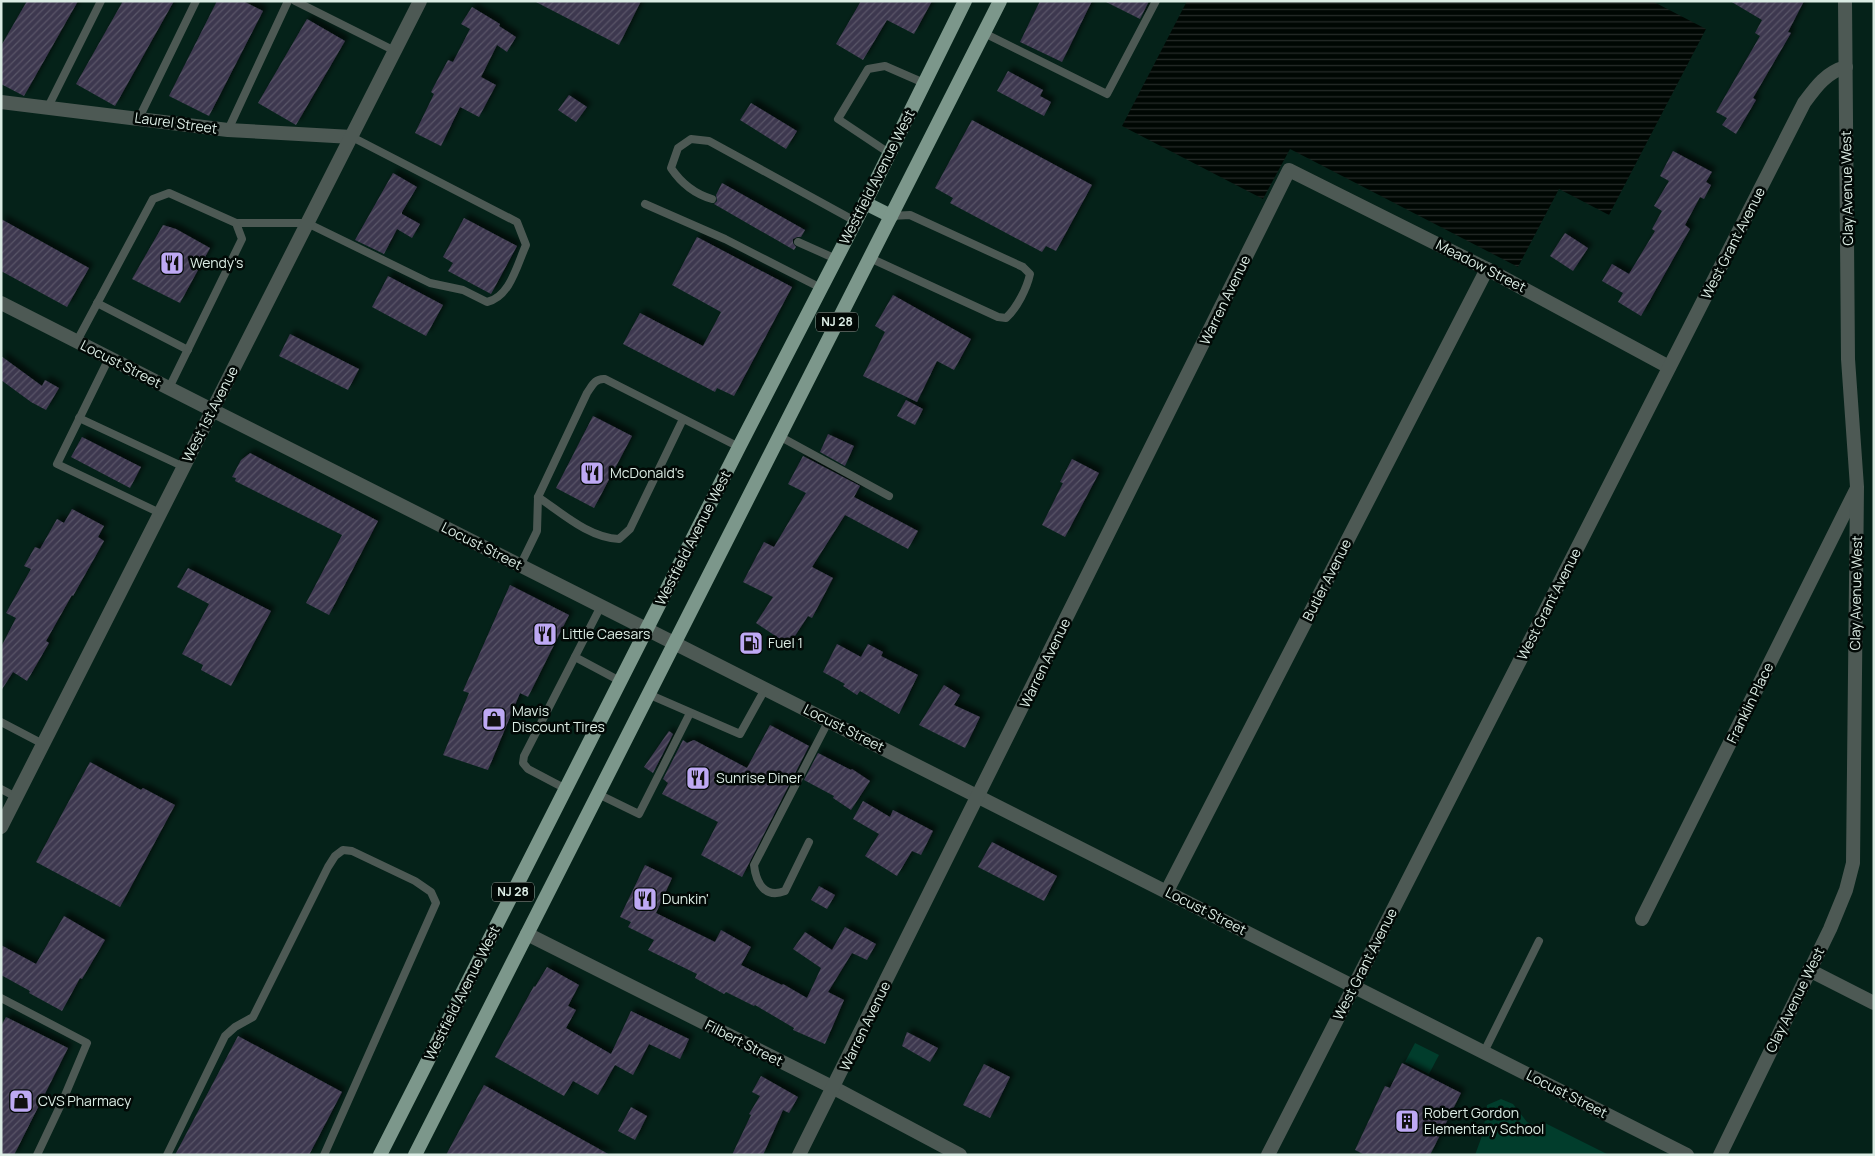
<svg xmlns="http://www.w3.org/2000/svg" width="1875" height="1156" font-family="Manrope,sans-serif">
<defs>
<pattern id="water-rules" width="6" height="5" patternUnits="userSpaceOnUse" patternTransform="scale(1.25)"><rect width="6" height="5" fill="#000703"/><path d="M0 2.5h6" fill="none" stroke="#252b28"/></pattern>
<pattern id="building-hatch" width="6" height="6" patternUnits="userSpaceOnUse" patternTransform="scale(1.25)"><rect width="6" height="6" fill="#3e384f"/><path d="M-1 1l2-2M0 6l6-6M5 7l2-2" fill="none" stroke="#595568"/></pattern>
<filter id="shadow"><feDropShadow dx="4.5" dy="-4.5" stdDeviation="2.5" flood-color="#0009"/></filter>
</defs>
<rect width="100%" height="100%" fill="#052219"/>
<g fill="#013d2c">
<path d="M1415,1043L1439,1055L1429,1074L1405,1062Z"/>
<path d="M1501,1099L1513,1104L1527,1122L1538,1127L1541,1121L1609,1155H1475L1483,1133L1487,1105Z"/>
</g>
<path fill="url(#water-rules)" d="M1187,1H1652L1706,29L1609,215L1559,189L1518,267L1290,149L1263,199L1122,126Z"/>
<g fill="url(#building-hatch)" filter="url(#shadow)">
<path d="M27,1H78L24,96L1,84V46Z"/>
<path d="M123,1H174L115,106L76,84Z"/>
<path d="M217,1H243L263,11L209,116L169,96Z"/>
<path d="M534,1H641L619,45Z"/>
<path d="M861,1H932L914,34L887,20L863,60L836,44Z"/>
<path d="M1040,1H1092L1062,62L1020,42Z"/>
<path d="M1104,1H1149L1140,19Z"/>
<path d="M1730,1H1804L1788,32L1791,33L1753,98L1756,100L1736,134L1722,125L1727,118L1716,112L1760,36L1755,33L1762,20Z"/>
<path d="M472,7L500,24L499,26L516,37L507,52L497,45L481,77L496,85L479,117L460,107L441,146L415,133L434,94L431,92L448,60L453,62L470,29L461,24Z"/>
<path d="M307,19L345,41L296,125L258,103Z"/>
<path d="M1008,71L1043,90L1040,96L1051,102L1044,116L997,91Z"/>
<path d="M569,95L587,107L576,122L558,110Z"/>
<path d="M751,103L797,131L786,149L740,120Z"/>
<path d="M972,120L1092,185L1056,251L1046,246L1042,252L950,203L953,198L935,188Z"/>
<path d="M1673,151L1712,172L1706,182L1711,185L1704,199L1700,197L1685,225L1690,229L1641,316L1618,302L1623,293L1602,281L1612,264L1629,274L1655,231L1652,229L1662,211L1654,206L1669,181L1660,176Z"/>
<path d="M393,173L417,187L402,212V214L420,224L412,238L397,229L384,254L355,240Z"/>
<path d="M722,183L805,230L801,237H797L793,239V243L796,247L794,250L714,204L717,201L716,195Z"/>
<path d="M464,218L517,246L491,294L448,271L453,263L443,257Z"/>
<path d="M1,219L89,268L67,307L1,271Z"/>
<path d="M163,225L176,229L210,248L180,303L132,279Z"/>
<path d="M1565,233L1588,248L1573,271L1550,256Z"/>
<path d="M697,237L792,287L734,396L717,388L715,392L623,344L640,313L703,346L721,312L672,285Z"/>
<path d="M388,276L443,305L426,336L372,307Z"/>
<path d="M893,295L971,339L954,370L937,361L917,402L863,376L885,332L875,326Z"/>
<path d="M290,334L359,369L348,390L279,356Z"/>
<path d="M1,356L42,386L45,380L59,388L46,410L31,402L1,380Z"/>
<path d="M906,400L923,409L915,425L897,416Z"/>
<path d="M593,416L632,436L594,508L556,488Z"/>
<path d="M828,434L854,446L845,466L820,452Z"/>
<path d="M82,437L141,467L130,488L71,457Z"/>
<path d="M250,453L378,521L329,615L306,603L342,535L235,481L236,478L232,477L241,460Z"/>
<path d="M803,456L860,486L854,497L918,531L908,549L845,515L812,567L833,578L812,618L808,616L789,645L756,623L773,597L743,582L764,542L774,547L806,493L788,484Z"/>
<path d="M1072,459L1099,473L1065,537L1042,525L1063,483L1060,482Z"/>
<path d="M72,509L104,526L98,537L104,541L73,596L72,595L46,641L49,643L27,681L13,672L1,691V647L16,618L6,613L31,569L24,566L35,547L40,549L57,519L64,523Z"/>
<path d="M188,568L271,611L231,686L201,670L203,665L182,654L209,604L177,587Z"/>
<path d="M510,585L569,615L528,697L520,693L488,770L443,755L469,693L463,691Z"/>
<path d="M837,644L861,657L868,644L883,652L881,656L918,675L899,714L860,691L857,695L843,686L845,684L823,672Z"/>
<path d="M944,685L960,695L954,705L980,717L965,748L919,725Z"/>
<path d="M770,725L809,746L742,877L701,855L718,822L662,794L668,783L663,779L683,740L687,743L694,740L747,768Z"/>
<path d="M669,731L673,734L653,773L644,767Z"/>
<path d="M818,753L851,770L852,769L870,781L851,810L833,798L834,796L804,780Z"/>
<path d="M90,762L141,790L143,788L175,805L120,907L36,862Z"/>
<path d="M863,801L890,817L893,810L933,831L921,855L912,851L897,876L865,856L879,834L853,819Z"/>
<path d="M992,842L1057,876L1044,901L978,867Z"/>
<path d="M645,865L672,878L656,913L715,942L721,930L751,947L741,965L782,985L783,984L807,998L821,968L793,949L805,932L832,950L845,927L876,944L867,960L852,953L828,992L844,1000L825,1044L793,1030L794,1028L755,1005L754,1006L726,992L724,994L695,978L697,974L648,950L654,940L628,927L631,922L620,917Z"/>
<path d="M819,886L835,895L827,909L811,900Z"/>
<path d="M64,916L105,940L82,979L80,978L62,1011L29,993L30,991L1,975V945L36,964Z"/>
<path d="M547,967L579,985L568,1006L576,1010L566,1028L611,1054L631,1011L689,1039L680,1059L649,1044L633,1075L615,1065L598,1095L573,1081L564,1096L495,1057L534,986L535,987Z"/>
<path d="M6,1017L68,1048L14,1155H1V1026Z"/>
<path d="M907,1032L938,1048L930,1062L902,1046Z"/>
<path d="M238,1036L342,1092L309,1155H175Z"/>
<path d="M1402,1063L1461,1093L1430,1155H1365L1355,1150L1385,1086L1390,1088Z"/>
<path d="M984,1064L1010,1077L990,1118L963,1105Z"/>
<path d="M761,1076L798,1097L789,1113L783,1110L763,1155H732L751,1115L749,1114L760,1096L752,1092Z"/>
<path d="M484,1085L610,1155H446Z"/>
<path d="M631,1107L647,1116L635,1140L618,1131Z"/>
</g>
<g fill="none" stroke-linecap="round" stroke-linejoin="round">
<g stroke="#4d5954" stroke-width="8">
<path d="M295,1L395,51"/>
<path d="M984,33L1107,94L1156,1"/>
<path d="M48,107L101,1"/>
<path d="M139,118L196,1"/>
<path d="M228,130L288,1"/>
<path d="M889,153L838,119L868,69L885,66L924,83"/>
<path d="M712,199C695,194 681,183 671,168L678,148L691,139L709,141L855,221"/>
<path d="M645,204L725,239L821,288"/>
<path d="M236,223H307L430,283L463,290L487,302C510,297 517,265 526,245L517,222L352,137"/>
<path d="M798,242L836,259"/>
<path d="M870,258L998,317L1006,318C1017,308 1027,288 1030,274L1023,267L910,215L891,216"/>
<path d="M97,303L188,350"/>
<path d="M77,341L153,199L169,193L236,223L242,239L169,388"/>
<path d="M109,358L57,464L160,513"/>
<path d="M79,418L184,467"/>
<path d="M779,436L889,496"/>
<path d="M538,497C562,513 589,538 619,539L630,529L683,419"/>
<path d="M520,566L537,531L538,497L587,393C592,386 595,378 605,379L739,447"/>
<path d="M575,657L620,681"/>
<path d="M648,694L740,734L765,689"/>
<path d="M1,722L43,744"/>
<path d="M1,789L16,797"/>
<path d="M566,789L528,769L523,763L524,756L601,606"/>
<path d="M598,794L639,814L690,713"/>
<path d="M809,842L785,891C765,899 756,883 754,865L829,720"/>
<path d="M1,998L87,1043L63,1100L37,1155"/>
<path d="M1484,1052L1539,941"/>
<path d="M167,1155L225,1036L235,1027L253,1017L328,867L335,856L343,850L352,851L415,881L431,892L436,903L324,1155"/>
</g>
<g stroke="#4d5954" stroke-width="14">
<path d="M1,102L228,130L352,137"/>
<path d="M1,303L212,410"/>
<path d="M674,643L1687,1155"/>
<path d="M1167,891L1487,269"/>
<path d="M1642,919L1856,490"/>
<path d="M527,934L834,1088L960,1155"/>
<path d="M1809,970L1874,1003"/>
<path d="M799,1155L1289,170L1487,269L1669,367"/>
<path d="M1268,1155L1804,103C1815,88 1826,72 1846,67"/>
<path d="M1720,1155L1830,929L1846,890L1853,863L1857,487L1848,359L1845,1"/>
</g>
<g stroke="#4d5954" stroke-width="14">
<path d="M212,410L674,643"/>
<path d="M1,827L420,1"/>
</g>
<g stroke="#7c978b" stroke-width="14">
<path d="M865,203L891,216"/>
<path d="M380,1155L739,447L865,203L965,1"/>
<path d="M415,1155L1000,1"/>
</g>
</g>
<defs>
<g id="restaurant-square" transform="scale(1.25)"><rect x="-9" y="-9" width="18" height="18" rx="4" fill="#bea9f4" stroke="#020906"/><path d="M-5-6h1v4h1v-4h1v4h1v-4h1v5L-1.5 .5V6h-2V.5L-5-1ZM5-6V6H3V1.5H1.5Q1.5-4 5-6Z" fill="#111"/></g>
<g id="fuel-square" transform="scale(1.25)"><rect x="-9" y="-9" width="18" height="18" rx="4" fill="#bea9f4" stroke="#020906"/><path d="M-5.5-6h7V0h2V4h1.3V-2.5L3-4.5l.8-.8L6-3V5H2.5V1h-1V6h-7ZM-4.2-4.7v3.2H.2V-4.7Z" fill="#111"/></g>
<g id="shop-square" transform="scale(1.25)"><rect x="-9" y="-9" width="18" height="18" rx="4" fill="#bea9f4" stroke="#020906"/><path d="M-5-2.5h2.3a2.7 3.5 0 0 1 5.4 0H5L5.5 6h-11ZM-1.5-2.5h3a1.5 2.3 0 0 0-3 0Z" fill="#111"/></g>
<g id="building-square" transform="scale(1.25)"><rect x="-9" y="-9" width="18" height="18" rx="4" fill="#bea9f4" stroke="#020906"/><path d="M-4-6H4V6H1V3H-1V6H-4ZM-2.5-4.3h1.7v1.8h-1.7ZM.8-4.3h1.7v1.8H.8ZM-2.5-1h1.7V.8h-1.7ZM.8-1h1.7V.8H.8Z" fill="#111"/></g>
</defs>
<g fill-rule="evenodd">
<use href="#restaurant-square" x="172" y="263"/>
<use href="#restaurant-square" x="592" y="473"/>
<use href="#restaurant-square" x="545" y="634"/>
<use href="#fuel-square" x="751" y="643"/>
<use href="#shop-square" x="494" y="719"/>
<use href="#restaurant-square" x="698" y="778"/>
<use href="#restaurant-square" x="645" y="899"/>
<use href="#shop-square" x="21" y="1101"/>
<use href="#building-square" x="1407" y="1121"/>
</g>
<g text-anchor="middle" stroke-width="5" stroke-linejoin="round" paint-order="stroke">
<g fill="#020906" stroke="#9aa8a1" stroke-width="1">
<rect x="816" y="312.5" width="42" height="19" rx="4"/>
<rect x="492" y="882.5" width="42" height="19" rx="4"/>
</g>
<g font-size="12" font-weight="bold" fill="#dbece4">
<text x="837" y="326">NJ 28</text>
<text x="513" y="896">NJ 28</text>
</g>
<g font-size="14" fill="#dbece4" stroke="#020906">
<text transform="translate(176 123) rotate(8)" y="5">Laurel Street</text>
<text transform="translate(877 177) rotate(-63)" y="5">Westfield Avenue West</text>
<text transform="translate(1847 188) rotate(-91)" y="5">Clay Avenue West</text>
<text transform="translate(1733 243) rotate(-63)" y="5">West Grant Avenue</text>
<text transform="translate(1481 266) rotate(27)" y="5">Meadow Street</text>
<text transform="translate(1225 300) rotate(-64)" y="5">Warren Avenue</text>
<text transform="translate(121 364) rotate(27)" y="5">Locust Street</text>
<text transform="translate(210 414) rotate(-63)" y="5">West 1st Avenue</text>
<text transform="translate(693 538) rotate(-63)" y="5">Westfield Avenue West</text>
<text transform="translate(482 546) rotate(27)" y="5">Locust Street</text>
<text transform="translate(1327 580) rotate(-63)" y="5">Butler Avenue</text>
<text transform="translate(1856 593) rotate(-89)" y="5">Clay Avenue West</text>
<text transform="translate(1549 604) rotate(-63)" y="5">West Grant Avenue</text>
<text transform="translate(1045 663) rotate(-64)" y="5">Warren Avenue</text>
<text transform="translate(1750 703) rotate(-64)" y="5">Franklin Place</text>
<text transform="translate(844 728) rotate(27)" y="5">Locust Street</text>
<text transform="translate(1206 911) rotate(27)" y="5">Locust Street</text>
<text transform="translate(1365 964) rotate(-63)" y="5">West Grant Avenue</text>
<text transform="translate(462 993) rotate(-63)" y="5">Westfield Avenue West</text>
<text transform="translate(1795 1000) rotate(-64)" y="5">Clay Avenue West</text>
<text transform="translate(865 1026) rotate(-64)" y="5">Warren Avenue</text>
<text transform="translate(744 1043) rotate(27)" y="5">Filbert Street</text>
<text transform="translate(1567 1094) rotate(27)" y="5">Locust Street</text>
</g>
<g font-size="14" fill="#dbece4" stroke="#020906" text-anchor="start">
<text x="190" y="268">Wendy's</text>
<text x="610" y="478">McDonald's</text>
<text x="562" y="639">Little Caesars</text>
<text x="768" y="648">Fuel 1</text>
<text x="512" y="716">Mavis<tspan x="512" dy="16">Discount Tires</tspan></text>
<text x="716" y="783">Sunrise Diner</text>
<text x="662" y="904">Dunkin'</text>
<text x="38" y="1106">CVS Pharmacy</text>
<text x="1424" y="1118">Robert Gordon<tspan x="1424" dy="16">Elementary School</tspan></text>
</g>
</g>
<rect width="1875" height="1156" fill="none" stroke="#dbece4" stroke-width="5"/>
</svg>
